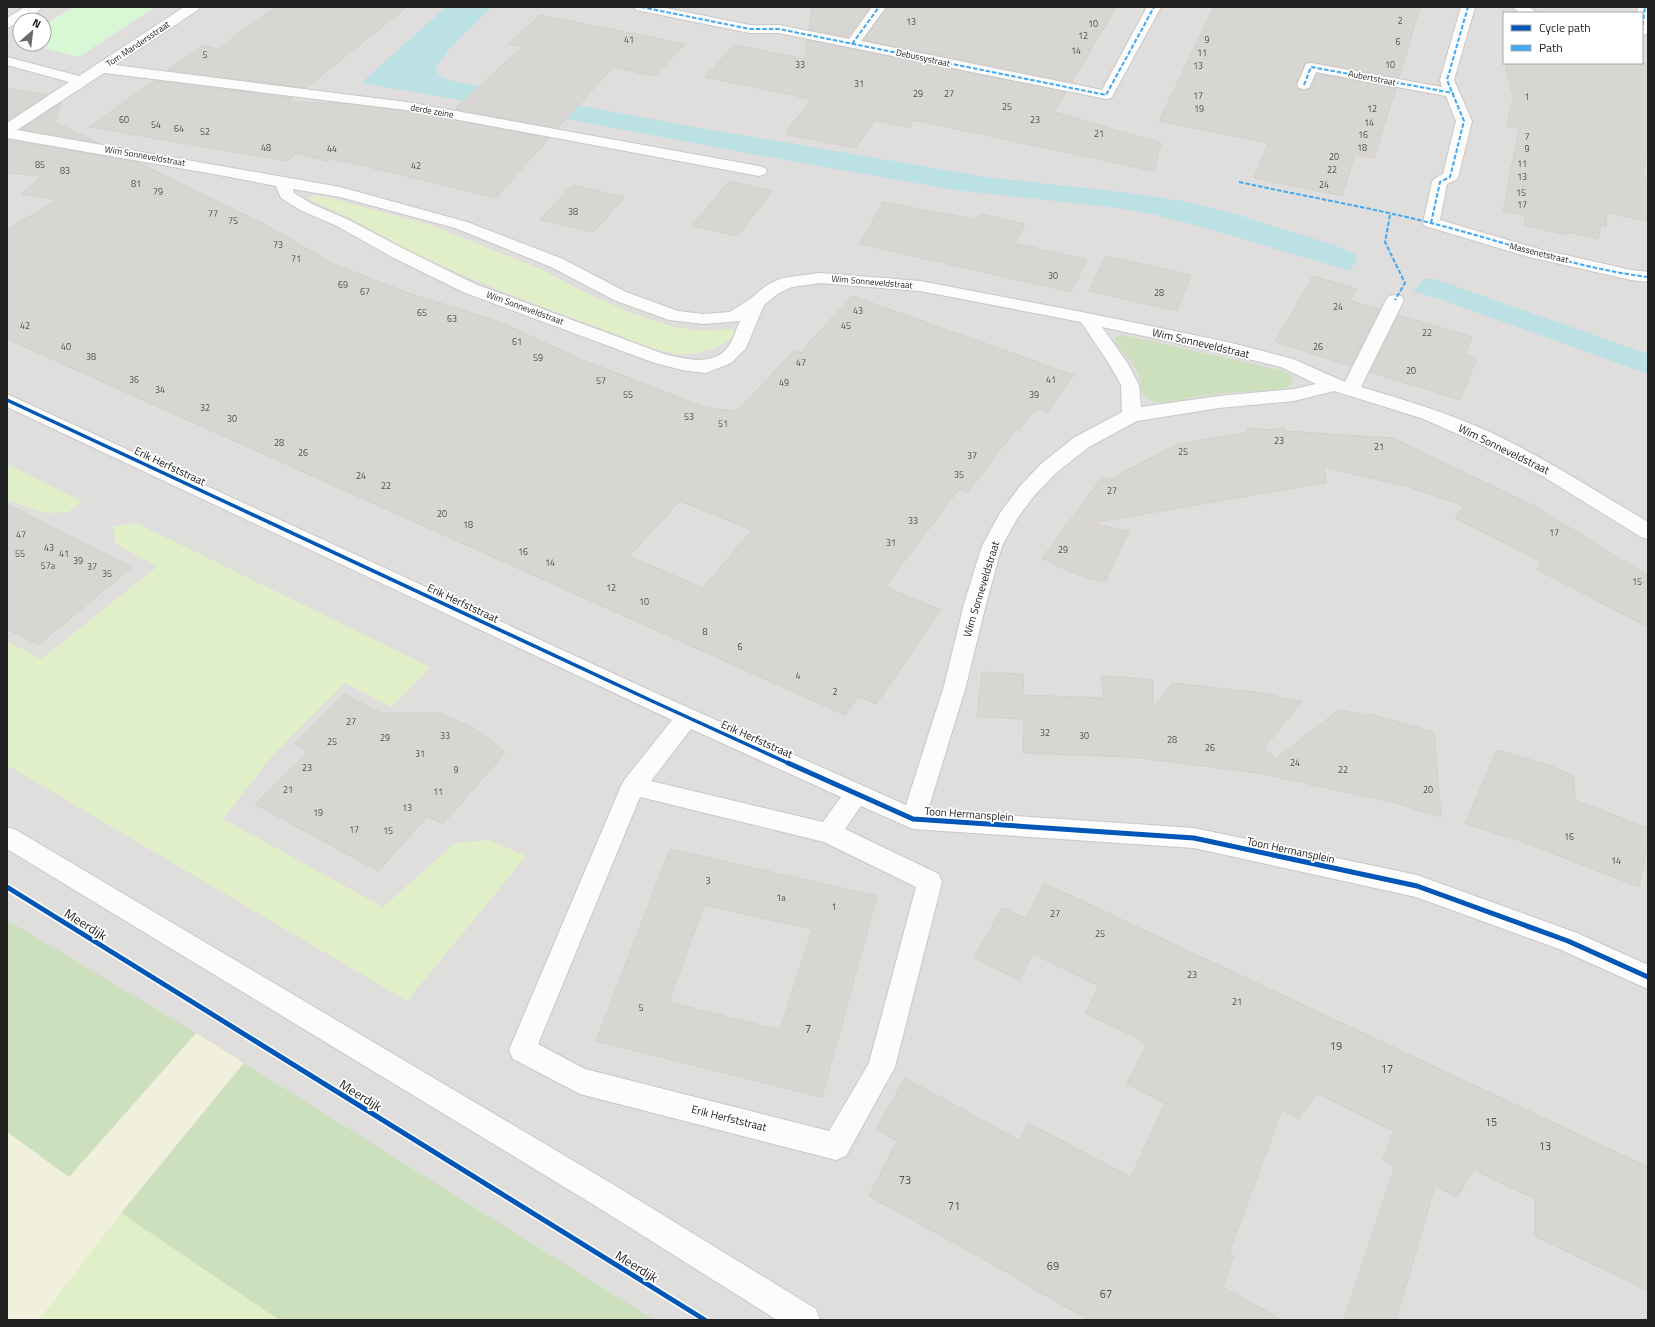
<svg xmlns="http://www.w3.org/2000/svg" width="1655" height="1327" font-family="'Titillium Web',sans-serif">
<rect width="100%" height="100%" fill="#f0eeeb"/>
<path fill="#dfdedc" fill-rule="evenodd" d="M7,7H1648V1320H442L7,1062ZM1504,13H1642V63H1504ZM20,20H44V44H20Z"/>
<path fill="#f1f0dd" d="M196,1033L244,1063L121,1213L39,1320H7V1132L69,1177Z"/>
<g fill="#e1efc8">
<path d="M315,195L330,198L427,224L493,250L541,269L582,291L633,314L675,327L699,331L732,329L736,330C730,347 700,354 684,354C658,354 625,337 600,328C537,305 473,281 412,252C392,242 373,230 354,220C340,212 324,207 310,200L309,197Z"/>
<path d="M7,464L83,502L68,512L44,513L11,501L7,504Z"/>
<path d="M136,523L430,667L391,707L345,683L272,756L223,819L383,907L455,843L489,840L526,856L407,1001L7,765V641L41,659L157,567L116,544L113,526Z"/>
<path d="M121,1213L279,1320H39Z"/>
</g>
<g fill="#cde0be">
<path d="M1122,335L1280,370L1290,375L1293,380L1290,387C1261,393 1229,391 1199,396C1185,398 1159,408 1146,398C1139,393 1142,386 1140,379C1136,364 1124,353 1114,342L1115,338Z"/>
<path d="M7,920L196,1033L69,1177L7,1132Z"/>
<path d="M244,1063L654,1320H279L121,1213Z"/>
</g>
<path fill="#d8f7d5" d="M73,7H155L79,57L27,44H44V25Z"/>
<g fill="#e0dfde">
<path d="M7,414L114,464L88,485L7,447Z"/>
<path d="M181,496L449,624L423,649L154,519Z"/>
<path d="M533,673L605,708L587,730L513,695Z"/>
<path d="M589,733L620,747L554,826L523,811Z"/>
</g>
<g fill="#bce1e5">
<path d="M446,7H492L451,47L435,69L441,77L457,82L683,125L986,177L1122,192L1183,201L1232,213L1334,245L1353,253L1358,258L1350,271L1202,227L1156,215L1117,208L954,190L752,154L524,111L361,83Z"/>
<path d="M1424,279H1434L1455,286L1648,354V374L1439,299L1413,291Z"/>
</g>
<g fill="#d8d6d3" stroke="#d4cfcc" fill-rule="evenodd">
<path d="M275,7H407L306,88L168,70L203,45L218,49Z"/>
<path d="M812,7H870L848,37L809,29Z"/>
<path d="M887,7H1116L1072,82L864,40Z"/>
<path d="M1214,7H1420L1399,78L1311,62L1305,63L1296,84L1299,89H1309L1317,74L1396,88L1374,158L1355,154L1342,196L1254,178L1268,143L1159,121Z"/>
<path d="M540,15L685,44L655,76L613,67L558,128L455,109L522,47L508,44Z"/>
<path d="M807,40L1066,92L1054,112L1161,143L1154,171L914,120L909,128L875,120L855,148L785,134L811,99L705,77L734,45L805,59Z"/>
<path d="M1505,63H1648V143L1643,177L1648,178V221L1607,213L1606,226L1601,225L1598,239L1568,232V235L1524,225L1526,215L1503,211L1519,128L1507,126L1513,97Z"/>
<path d="M154,81L293,98L288,102L341,103L406,111L549,138L496,198L344,161L343,162L331,159L327,161L295,153L288,161L89,127Z"/>
<path d="M7,88L47,95L7,121Z"/>
<path d="M61,103L55,122L96,142L21,129Z"/>
<path d="M7,140L137,162L268,226L333,264L411,294L500,322L580,359L707,408L737,411L794,351L800,353L852,296L1074,375L1048,412L1037,408L1019,430L1016,429L968,492L959,489L885,587L941,610L876,704L858,696L845,715L7,339V230L56,200L22,194L41,176L7,173ZM680,501L752,530L703,588L629,556Z"/>
<path d="M729,181L772,191L738,236L692,226Z"/>
<path d="M572,185L624,197L594,232L540,220Z"/>
<path d="M883,202L977,220L980,214L1025,224L1015,243L1087,260L1071,292L860,244Z"/>
<path d="M1106,256L1191,275L1177,311L1089,291Z"/>
<path d="M1313,276L1356,289L1350,301L1380,309L1351,366L1275,342Z"/>
<path d="M1398,315L1472,337L1465,355L1477,358L1460,400L1370,372Z"/>
<path d="M1284,427L1285,431L1393,438L1538,508L1648,576V627L1536,569L1542,562L1455,518L1465,506L1409,487L1324,467L1326,483L1090,523L1129,531L1105,582L1087,578L1070,572L1042,558L1103,476L1109,480L1177,444L1247,433L1248,428L1268,430Z"/>
<path d="M7,504L132,567L38,645L7,629Z"/>
<path d="M982,672L1023,674L1024,695L1104,698L1101,676L1123,677L1153,680V709L1172,683L1263,693L1302,702L1264,748L1275,759L1339,710L1369,716L1370,714L1434,732L1441,817L1391,802L1258,773L1131,757L1023,753L1024,719L977,717Z"/>
<path d="M344,694L381,713H439L472,727L489,738L505,753L443,824L428,816L378,871L255,804L308,752L294,744Z"/>
<path d="M1497,750L1548,765L1574,776L1575,800L1648,828V843L1639,887L1521,841L1465,824Z"/>
<path d="M670,849L877,896L822,1097L596,1041ZM704,905L812,929L780,1030L669,1002Z"/>
<path d="M1044,883L1648,1167V1291L1535,1236V1199L1474,1170L1457,1197L1435,1186L1396,1320H1344L1395,1166L1383,1160L1393,1131L1317,1093L1298,1119L1282,1110L1229,1253L1234,1256L1223,1287L1282,1320H1089L1018,1280L1019,1279L869,1196L897,1141L876,1129L905,1078L1019,1140L1028,1123L1131,1177L1165,1103L1127,1084L1147,1043L1085,1013L1099,986L1033,954L1019,980L974,958L1002,908L1026,918Z"/>
</g>
<g fill="none" stroke-linecap="round" stroke-linejoin="round">
<g stroke="#c9c8c7" stroke-width="2">
<g id="street">
<path d="M25,7H42C38,13 27,20 20,20V22L7,28V18Z"/>
<path d="M184,7H200L198,10L115,65L406,102L759,166L765,168L767,171L765,174L759,176L406,110L104,73L17,130L340,187L467,222L563,259L626,292L678,311L703,314L730,312L750,299L767,285L782,278L820,273L920,281L1087,313L1228,342L1293,359L1345,382L1386,300L1389,296L1395,295L1401,296L1404,300L1361,387C1405,400 1448,413 1490,432C1545,458 1596,491 1648,522V539L1641,537L1544,477L1476,442L1421,418L1334,391L1294,401L1219,408L1137,421L1089,447L1056,473L1034,496L1018,517L1002,546L986,604L966,686L928,810L1194,828L1417,875L1577,933L1648,965V989L1559,949L1416,897L1194,848L913,829L861,806L845,829L939,874L942,882L895,1067L846,1156L836,1160L580,1094L513,1059L509,1050L621,786L625,779L672,720L7,407V394L660,695L906,805L944,686L964,604L982,546L1000,513L1020,486L1042,463L1075,437L1122,412L1121,385L1110,365L1081,322L920,291L820,283L792,287L779,293L764,305L746,348L731,363L706,373L682,370L652,362L463,292L392,257L337,226L300,210L281,198L276,186L225,176L7,138V123L69,82L7,65V57L79,76ZM293,189L340,197L455,228L551,267L614,300L669,320L703,324L740,321C736,329 734,337 730,344C716,368 685,359 664,354L475,284L404,249L349,220L312,204L294,193ZM1102,327L1228,354L1281,367L1316,384L1294,389L1219,396L1141,407L1139,385L1128,364ZM691,729L841,797L823,822L651,781ZM640,797L824,842L916,887L869,1063L829,1131L585,1069L538,1044Z"/>
<path d="M634,7H661L750,25H779L849,39L872,7H886L861,41L1102,90L1147,7H1161L1113,95L1111,98L1106,99L779,33H750L641,11L636,10Z"/>
<path d="M1461,7H1475L1454,80L1472,121L1458,177L1456,180L1447,184L1440,220L1539,249L1631,270L1648,272V282L1631,280L1529,257L1425,226L1423,223L1432,182L1434,179L1443,174L1456,121L1446,96L1316,72L1309,88L1304,89L1299,88L1297,85L1306,64L1311,63L1442,87L1440,80Z"/>
<path d="M1512,7H1529L1537,13H1520Z"/>
<path d="M1638,7H1648V33L1642,36V13H1637Z"/>
<path d="M7,827L16,830L619,1188L816,1309L820,1320H777L599,1208L7,849Z"/>
</g>
</g>
<use href="#street" fill="#fdfcfc" fill-rule="evenodd"/>
<g stroke="#3fa9f5" stroke-width="2" stroke-dasharray="4.5 2" stroke-linecap="butt">
<path d="M641,7L750,29H779L1106,95L1154,7"/>
<path d="M1642,32L1645,7"/>
<path d="M852,44L879,7"/>
<path d="M1304,85L1311,67L1453,93"/>
<path d="M1239,182C1303,196 1368,207 1431,223C1503,241 1574,268 1648,277"/>
<path d="M1390,215L1385,242L1405,283L1395,300"/>
<path d="M1431,223L1440,182L1450,177L1464,121L1447,80L1468,7"/>
</g>
<g stroke="#fff" stroke-width="6">
<path id="cycleway-far1" d="M7,400L652,701L790,764"/>
</g>
<g stroke="#fff" stroke-width="8">
<g id="cycleway">
<path d="M788,763L913,819L1194,838L1417,886L1568,941L1648,977"/>
<path d="M7,887L705,1320"/>
</g>
</g>
<use href="#cycleway-far1" stroke="#0057b8" stroke-width="3.5"/>
<use href="#cycleway" stroke="#0057b8" stroke-width="5"/>
</g>
<g text-anchor="middle" stroke-width="3.5" stroke-linejoin="round" paint-order="stroke">
<g font-size="9" fill="#504f4e">
<text x="1400" y="24">2</text>
<text x="911" y="25">13</text>
<text x="1093" y="27">10</text>
<text x="1083" y="39">12</text>
<text x="629" y="43">41</text>
<text x="1207" y="43">9</text>
<text x="1398" y="45">6</text>
<text x="1076" y="54">14</text>
<text x="1202" y="56">11</text>
<text x="205" y="58">5</text>
<text x="800" y="68">33</text>
<text x="1390" y="68">10</text>
<text x="1198" y="69">13</text>
<text x="859" y="87">31</text>
<text x="918" y="97">29</text>
<text x="949" y="97">27</text>
<text x="1198" y="99">17</text>
<text x="1527" y="100">1</text>
<text x="1007" y="110">25</text>
<text x="1199" y="112">19</text>
<text x="1372" y="112">12</text>
<text x="124" y="123">60</text>
<text x="1035" y="123">23</text>
<text x="1369" y="126">14</text>
<text x="156" y="128">54</text>
<text x="179" y="132">64</text>
<text x="205" y="135">52</text>
<text x="1099" y="137">21</text>
<text x="1363" y="138">16</text>
<text x="1527" y="140">7</text>
<text x="266" y="151">48</text>
<text x="1362" y="151">18</text>
<text x="332" y="152">44</text>
<text x="1527" y="152">9</text>
<text x="1334" y="160">20</text>
<text x="1522" y="167">11</text>
<text x="40" y="168">85</text>
<text x="416" y="169">42</text>
<text x="1332" y="173">22</text>
<text x="65" y="174">83</text>
<text x="1522" y="180">13</text>
<text x="136" y="187">81</text>
<text x="1324" y="188">24</text>
<text x="158" y="195">79</text>
<text x="1521" y="196">15</text>
<text x="1522" y="208">17</text>
<text x="573" y="215">38</text>
<text x="213" y="217">77</text>
<text x="233" y="224">75</text>
<text x="278" y="248">73</text>
<text x="296" y="262">71</text>
<text x="1053" y="279">30</text>
<text x="343" y="288">69</text>
<text x="365" y="295">67</text>
<text x="1159" y="296">28</text>
<text x="1338" y="310">24</text>
<text x="858" y="314">43</text>
<text x="422" y="316">65</text>
<text x="452" y="322">63</text>
<text x="25" y="329">42</text>
<text x="846" y="329">45</text>
<text x="1427" y="336">22</text>
<text x="517" y="345">61</text>
<text x="66" y="350">40</text>
<text x="1318" y="350">26</text>
<text x="91" y="360">38</text>
<text x="538" y="361">59</text>
<text x="801" y="366">47</text>
<text x="1411" y="374">20</text>
<text x="134" y="383">36</text>
<text x="1051" y="383">41</text>
<text x="601" y="384">57</text>
<text x="784" y="386">49</text>
<text x="160" y="393">34</text>
<text x="628" y="398">55</text>
<text x="1034" y="398">39</text>
<text x="205" y="411">32</text>
<text x="689" y="420">53</text>
<text x="232" y="422">30</text>
<text x="723" y="427">51</text>
<text x="1279" y="444">23</text>
<text x="279" y="446">28</text>
<text x="1379" y="450">21</text>
<text x="1183" y="455">25</text>
<text x="303" y="456">26</text>
<text x="972" y="459">37</text>
<text x="959" y="478">35</text>
<text x="361" y="479">24</text>
<text x="386" y="489">22</text>
<text x="1112" y="494">27</text>
<text x="442" y="517">20</text>
<text x="913" y="524">33</text>
<text x="468" y="528">18</text>
<text x="1554" y="536">17</text>
<text x="21" y="538">47</text>
<text x="891" y="546">31</text>
<text x="49" y="551">43</text>
<text x="1063" y="553">29</text>
<text x="523" y="555">16</text>
<text x="20" y="557">55</text>
<text x="64" y="557">41</text>
<text x="78" y="564">39</text>
<text x="550" y="566">14</text>
<text x="48" y="569">57a</text>
<text x="92" y="570">37</text>
<text x="107" y="577">35</text>
<text x="1637" y="585">15</text>
<text x="611" y="591">12</text>
<text x="644" y="605">10</text>
<text x="705" y="635">8</text>
<text x="740" y="650">6</text>
<text x="798" y="679">4</text>
<text x="835" y="695">2</text>
<text x="351" y="725">27</text>
<text x="1045" y="736">32</text>
<text x="445" y="739">33</text>
<text x="1084" y="739">30</text>
<text x="385" y="741">29</text>
<text x="1172" y="743">28</text>
<text x="332" y="745">25</text>
<text x="1210" y="751">26</text>
<text x="420" y="757">31</text>
<text x="1295" y="766">24</text>
<text x="307" y="771">23</text>
<text x="456" y="773">9</text>
<text x="1343" y="773">22</text>
<text x="288" y="793">21</text>
<text x="1428" y="793">20</text>
<text x="438" y="795">11</text>
<text x="407" y="811">13</text>
<text x="318" y="816">19</text>
<text x="354" y="833">17</text>
<text x="388" y="834">15</text>
<text x="1569" y="840">16</text>
<text x="1616" y="864">14</text>
<text x="708" y="884">3</text>
<text x="781" y="901">1a</text>
<text x="834" y="910">1</text>
<text x="1055" y="917">27</text>
<text x="1100" y="937">25</text>
<text x="1192" y="978">23</text>
<text x="1237" y="1005">21</text>
<text x="641" y="1011">5</text>
</g>
<g font-size="9" fill="#222" stroke="#fff">
<text transform="translate(138 44) rotate(-34)" y="3">Tom Mandersstraat</text>
<text transform="translate(923 58) rotate(12)" y="3">Debussystraat</text>
<text transform="translate(1372 78) rotate(11)" y="3">Aubertstraat</text>
<text transform="translate(432 111) rotate(10)" y="3">derde zeine</text>
<text transform="translate(145 156) rotate(10)" y="3">Wim Sonneveldstraat</text>
<text transform="translate(1539 253) rotate(14)" y="3">Massenetstraat</text>
<text transform="translate(872 282) rotate(5)" y="3">Wim Sonneveldstraat</text>
<text transform="translate(525 308) rotate(20)" y="3">Wim Sonneveldstraat</text>
</g>
<g font-size="11" fill="#222" stroke="#fff">
<text transform="translate(1201 343) rotate(13)" y="4">Wim Sonneveldstraat</text>
<text transform="translate(1504 449) rotate(26)" y="4">Wim Sonneveldstraat</text>
<text transform="translate(170 466) rotate(25)" y="4">Erik Herfststraat</text>
<text transform="translate(981 589) rotate(-73)" y="4">Wim Sonneveldstraat</text>
<text transform="translate(463 603) rotate(25)" y="4">Erik Herfststraat</text>
<text transform="translate(757 739) rotate(24)" y="4">Erik Herfststraat</text>
<text transform="translate(969 814) rotate(4)" y="4">Toon Hermansplein</text>
<text transform="translate(1291 850) rotate(12)" y="4">Toon Hermansplein</text>
<text transform="translate(729 1118) rotate(14)" y="4">Erik Herfststraat</text>
</g>
<g font-size="11" fill="#504f4e">
<text x="808" y="1033">7</text>
<text x="1336" y="1050">19</text>
<text x="1387" y="1073">17</text>
<text x="1491" y="1126">15</text>
<text x="1545" y="1150">13</text>
<text x="905" y="1184">73</text>
<text x="954" y="1210">71</text>
<text x="1053" y="1270">69</text>
<text x="1106" y="1298">67</text>
</g>
<g font-size="13" fill="#222" stroke="#fff">
<text transform="translate(86 924) rotate(32)" y="5">Meerdijk</text>
<text transform="translate(361 1095) rotate(32)" y="5">Meerdijk</text>
<text transform="translate(637 1266) rotate(32)" y="5">Meerdijk</text>
</g>
</g>
<rect width="1655" height="1327" fill="none" stroke="#222222" stroke-width="16"/>
<rect x="1503" y="12" width="140" height="52" fill="#ffffff" stroke="#a7a7a7"/>
<rect x="1511" y="25" width="20" height="6" fill="#0057b8" stroke="#a7a7a7"/>
<text x="1539" y="32" font-size="12" fill="#222222">Cycle path</text>
<rect x="1511" y="45" width="20" height="6" fill="#3fa9f5" stroke="#a7a7a7"/>
<text x="1539" y="52" font-size="12" fill="#222222">Path</text>
<g transform="translate(32 32) rotate(28)"><circle r="19" fill="#ffffff" stroke="#a7a7a7"/>
<path d="M0-3L7 15L0 10L-7 15Z" fill="#6a6968"/>
<text y="-6" font-size="11" font-weight="bold" text-anchor="middle" fill="#222222">N</text>
</g>
</svg>
